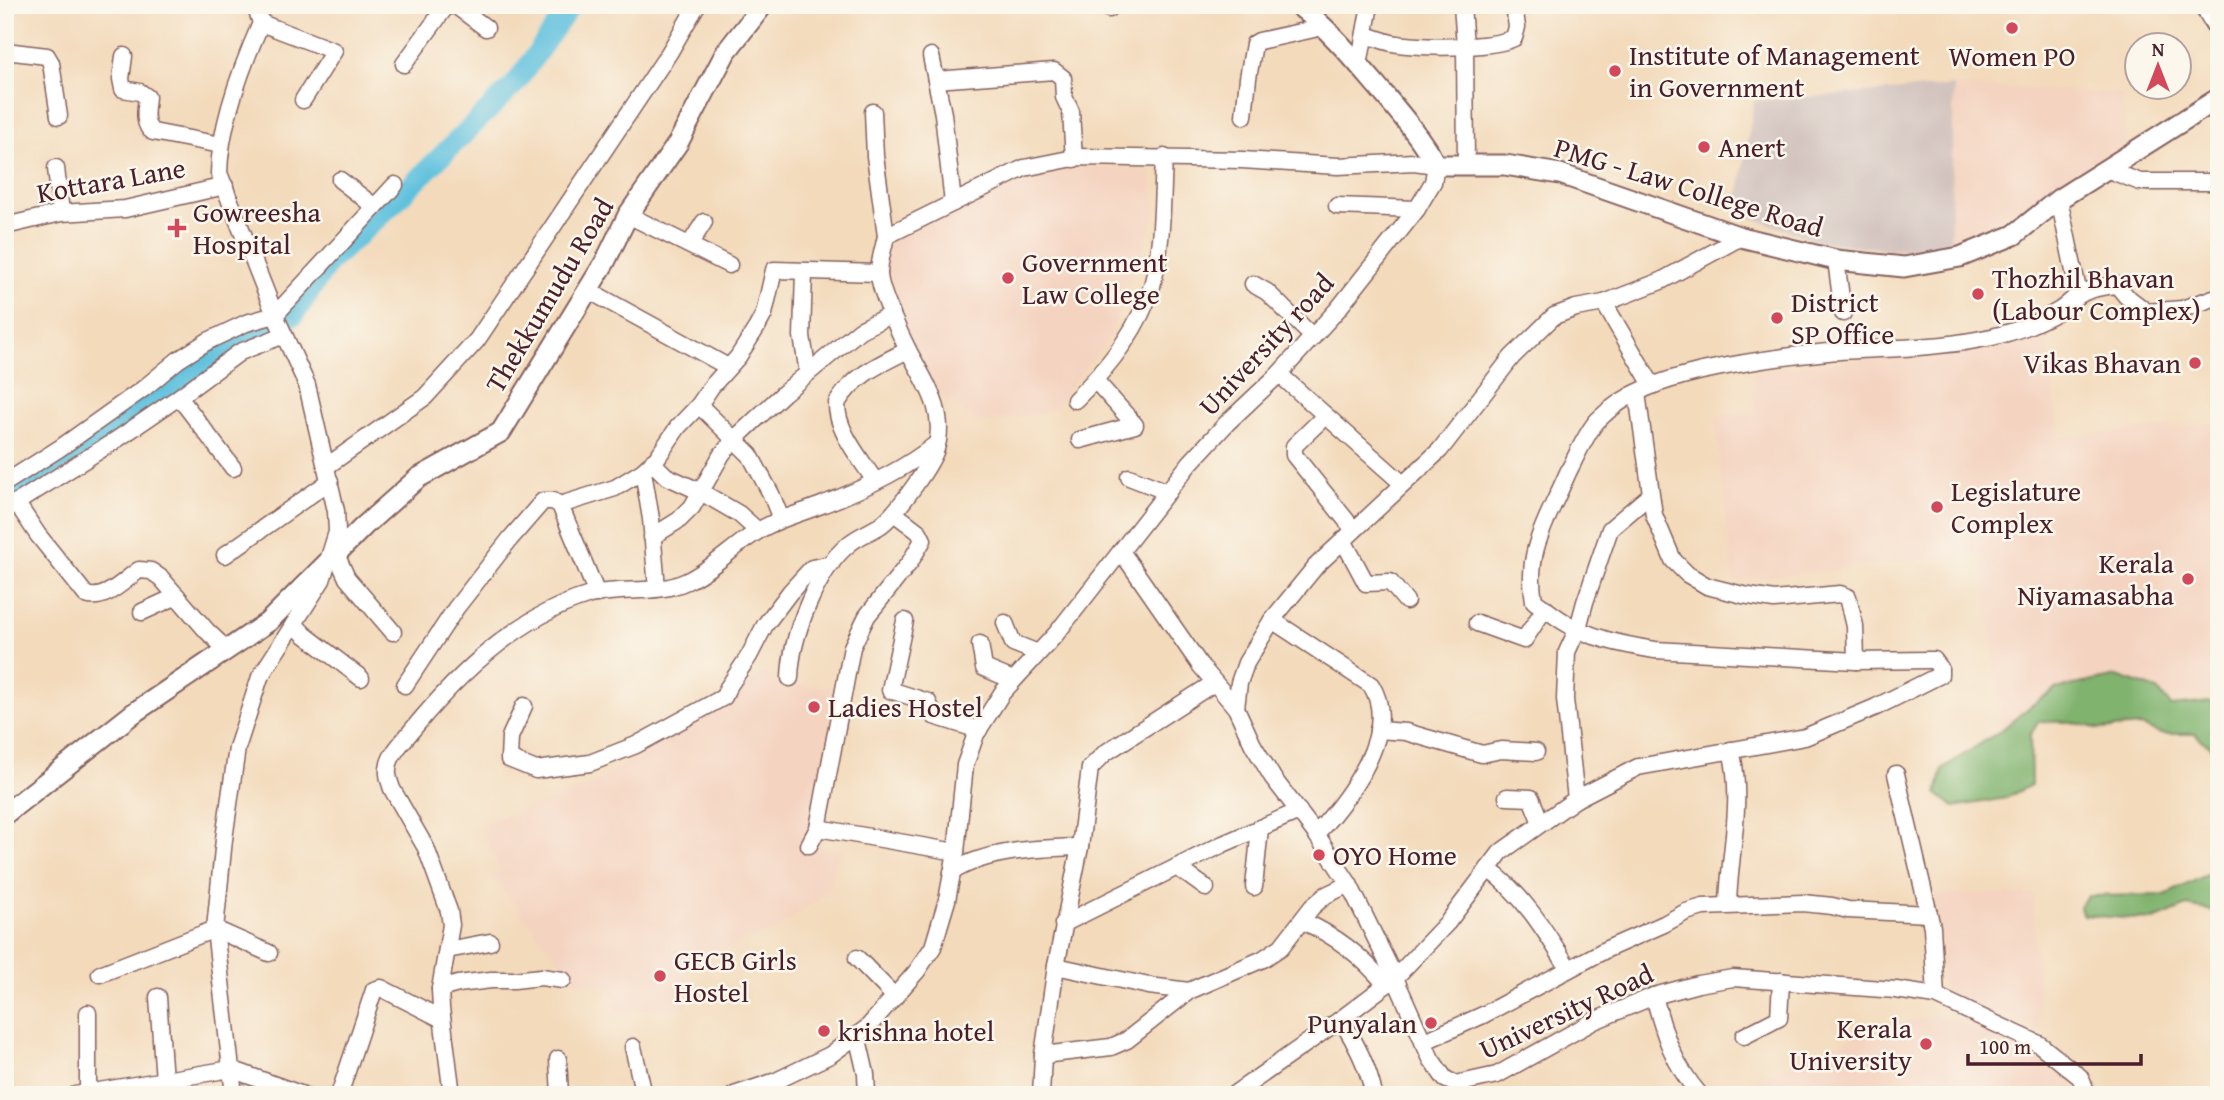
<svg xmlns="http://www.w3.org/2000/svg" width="2224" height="1100" font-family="'Gentium Book Plus',serif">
<rect width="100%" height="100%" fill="#fbf7ec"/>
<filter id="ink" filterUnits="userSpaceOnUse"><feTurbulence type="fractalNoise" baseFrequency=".0143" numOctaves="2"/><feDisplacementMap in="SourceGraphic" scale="14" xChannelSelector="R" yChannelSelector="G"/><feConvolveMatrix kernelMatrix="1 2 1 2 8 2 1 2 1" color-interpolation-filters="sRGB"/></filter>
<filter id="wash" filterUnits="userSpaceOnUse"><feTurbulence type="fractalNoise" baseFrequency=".00686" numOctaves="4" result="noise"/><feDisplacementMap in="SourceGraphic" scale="28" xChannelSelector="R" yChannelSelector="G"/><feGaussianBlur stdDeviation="1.57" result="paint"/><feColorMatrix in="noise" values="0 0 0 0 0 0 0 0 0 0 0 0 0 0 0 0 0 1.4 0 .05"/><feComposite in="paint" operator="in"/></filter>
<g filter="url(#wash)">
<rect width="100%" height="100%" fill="#f3dabb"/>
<g fill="#f4d3c0">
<path d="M1954,86L2122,93L2127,145L1950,247Z"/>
<path d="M1074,165L1149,171L1157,209L1110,337L1051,411L978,424L935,389L887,297L880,259L893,238L1023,175Z"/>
<path d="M2047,330L2059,437L2219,423V696L2168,701L2001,724L1982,553L1733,581L1715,416L1753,412L1754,371L2027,341Z"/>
<path d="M763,673L799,685L835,688L812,847L842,848L826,893L775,931L687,962L688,1008L616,1011L610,984L578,983L492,877L500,870L479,825L592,785Z"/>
<path d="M1934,894H2033L2040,1031L1944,991Z"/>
<path d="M1932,1015L1983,1026L2037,1057L2073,1082L2077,1095H1691L1750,1082L1868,1031Z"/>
</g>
<path fill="#d0c0bc" d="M1954,86L1950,247L1895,250L1820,242L1736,212L1754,101Z"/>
<g fill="#80b36e" stroke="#65694c" stroke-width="2">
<path d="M2117,676L2158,690L2171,706L2219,701V755L2195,734H2160L2142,726L2100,729L2071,722L2039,721L2030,735L2031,785L2006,798L1954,807L1937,794L1943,768L2000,731L2032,705L2055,689Z"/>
<path d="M2219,869V912L2187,906L2154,920L2083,915L2079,906L2088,896L2165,895Z"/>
</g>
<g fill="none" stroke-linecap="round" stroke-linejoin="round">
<path stroke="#60c1de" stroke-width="21" d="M5,496L151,402L189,372L243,341L294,315L329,262L383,213L516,83L571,5"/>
</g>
</g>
<g filter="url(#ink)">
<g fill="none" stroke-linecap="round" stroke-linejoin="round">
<g stroke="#85605d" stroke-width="19">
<g id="minor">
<path d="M455,5L486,28"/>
<path d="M1109,5V9"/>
<path d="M1462,5L1465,46L1466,165"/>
<path d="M261,23L334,51L303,100"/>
<path d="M1365,35C1374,37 1383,41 1392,43C1418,48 1491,49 1514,38L1517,27L1514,5"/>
<path d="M5,51L47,56L51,63L59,116"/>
<path d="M124,56L121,79L123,89L140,92L147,97C146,108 142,125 153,132L221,145"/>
<path d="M931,56L943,114L953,203"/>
<path d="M404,64L447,5"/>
<path d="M1359,65L1370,5"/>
<path d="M936,80L1054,71L1063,78L1064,97L1071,112L1074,159"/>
<path d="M873,112L875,156L886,236"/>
<path d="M1244,116L1248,78L1254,44L1259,41L1323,27"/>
<path d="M56,168L61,213"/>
<path d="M2106,169L2140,182H2219"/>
<path d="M340,180L375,207"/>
<path d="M2059,199L2079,295"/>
<path d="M1337,206L1417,209"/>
<path d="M628,215L729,265"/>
<path d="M5,226L61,213L125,209L225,186"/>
<path d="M690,244L704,222"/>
<path d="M1836,260L1843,313"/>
<path d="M804,272L802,336L808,373"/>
<path d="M1253,284L1267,292L1313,337"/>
<path d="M588,290L728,367"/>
<path d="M1604,303L1652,385"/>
<path d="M1279,374L1403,484"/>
<path d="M1637,393L1654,515L1673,560L1687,574L1707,586L1743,595L1774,600L1840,594L1848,597L1855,626L1856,661"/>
<path d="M1075,400C1108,368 1138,331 1152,286C1163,245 1162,199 1164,157"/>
<path d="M699,405L750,455L771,494L781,519"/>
<path d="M1325,416L1294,446V455L1354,530"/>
<path d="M1080,440L1135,425L1095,380"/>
<path d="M652,462L666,476L701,492L739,514L758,531"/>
<path d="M327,466L425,397L477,340L669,53L697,5"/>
<path d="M233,468L179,397L240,352L284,335"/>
<path d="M643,471L651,519L657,588"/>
<path d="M1129,477L1168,492"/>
<path d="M875,481C861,459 836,431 837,403C854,375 880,364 908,350"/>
<path d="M5,483L60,448L143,389L178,360L208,341L246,323L275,315L395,185"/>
<path d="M16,502L38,535L86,595C105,602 124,580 139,570L151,571L161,578L207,631L227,650"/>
<path d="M560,505L615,488L643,471L657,458L678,427L699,405L711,387L738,357L757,327L764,314L774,270L879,273"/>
<path d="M5,510L116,440L179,397"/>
<path d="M652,537L679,520L692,507L722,454L740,434L784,393L860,330L892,314"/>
<path d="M1343,540L1366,583L1390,582L1406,601"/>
<path d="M1121,551L1200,665L1236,708L1253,745L1273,778L1316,834L1349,884L1395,978L1431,1059L1445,1079L1456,1084L1497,1075L1594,1021L1654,996L1698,984L1733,978L1896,990L1936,996L2039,1044L2080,1077L2088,1095"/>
<path d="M336,554L347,578L393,632"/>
<path d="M225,555L330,481"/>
<path d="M142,612L177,596"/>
<path d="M1272,620L1371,685C1401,732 1347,800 1316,834"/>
<path d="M905,621L890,690L928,702L934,716L979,730"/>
<path d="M1005,623L1013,643L1038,653"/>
<path d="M1477,623L1524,640L1545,608"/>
<path d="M294,624L305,635L361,678"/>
<path d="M980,644L984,668L1013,680"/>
<path d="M405,685L456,608L510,539L543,501H553L560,505L597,594"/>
<path d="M524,706L510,737L509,759L536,770L590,763L636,745L724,697L727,689L749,656L765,625L790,592L812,568L831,564"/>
<path d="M1236,708L1239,683L1246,663L1272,620L1316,566L1440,450L1512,357L1554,316L1576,308L1604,303L1661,281L1741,237"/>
<path d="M1378,730L1406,732L1482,754L1501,750L1536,752"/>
<path d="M1896,774L1932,927L1936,996"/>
<path d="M1507,797L1531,798L1541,823"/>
<path d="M1576,799L1565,699L1567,652L1578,628L1585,602L1610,529L1650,495"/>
<path d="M818,828L852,647L867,616L910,562L923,540L919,532L894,513"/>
<path d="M809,845L818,828L956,852"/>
<path d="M1177,867L1206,888"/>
<path d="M1488,869C1523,894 1546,932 1569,969"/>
<path d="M952,872C986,850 1040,848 1080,847"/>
<path d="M1254,887L1260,828"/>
<path d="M1728,905C1729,854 1744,801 1731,750"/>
<path d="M1302,921C1335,935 1363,957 1386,985"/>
<path d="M1063,924L1223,844L1299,811"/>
<path d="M447,950L490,942"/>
<path d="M857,958L895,997"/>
<path d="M1056,966L1149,986L1189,991"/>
<path d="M100,974L215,929L269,953"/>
<path d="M440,989L451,925L449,911L426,848L392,789C390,783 387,776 388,769C389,754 404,741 413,729C459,673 517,617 587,596C619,586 656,596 687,581C715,568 737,542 765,527C784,517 805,512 824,504C863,489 904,470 936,444"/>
<path d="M1654,996C1664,1034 1673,1064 1700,1095"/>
<path d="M158,997L164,1080"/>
<path d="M88,1013V1093"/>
<path d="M1341,1019C1356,1044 1368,1066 1374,1095"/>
<path d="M857,1035L866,1074L867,1095"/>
<path d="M1744,1036L1779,1018L1781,981"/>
<path d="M1423,1042L1483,1015L1607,949L1664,924L1686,912L1703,907L1803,903L1832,906L1848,910L1929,914"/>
<path d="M633,1047L644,1095"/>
<path d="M1043,1055L1111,1047L1127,1040L1189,991L1263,959L1281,947L1312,907L1326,895L1349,884"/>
<path d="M558,1059L560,1095"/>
<path d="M75,1095L231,1069L303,1095"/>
<path d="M234,1095L215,929L224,839L237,748L260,677L322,580L337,532L336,511L307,385L275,315L219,173C220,126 242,66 261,23L255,5"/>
<path d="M339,1095L374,990L381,988L442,1019"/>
<path d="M452,1095L441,1008L440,989L458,984L491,980H514L541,977L563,980"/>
<path d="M734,1095L776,1081L830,1055L867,1028L917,971L933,947L947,900L956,852L965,765L976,734L1002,693L1056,634L1190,463L1227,423L1279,374L1338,309L1417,209L1433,182L1436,165L1414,162L1338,166L1242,160L1079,157L1024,168L886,236C884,247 879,261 879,273C879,284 885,298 889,308C895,323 902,338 909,352C927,385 948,414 935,452C928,469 896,514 881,525C871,532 858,536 849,544C816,571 791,637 790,678"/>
<path d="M1041,1095L1043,1055L1056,966L1080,847L1090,768L1105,753L1214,683"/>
<path d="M1233,1095L1341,1019L1395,978L1448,922L1501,852L1576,799L1638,767L1805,737L1876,707L1940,675V668L1934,660H1929L1856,661L1655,650C1624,645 1588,638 1561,620C1552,614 1543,607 1534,601C1526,556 1542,529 1560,490C1567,474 1587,431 1598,420C1627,391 1664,380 1702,371C1744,362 1786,356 1828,352C1877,348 1928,349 1976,340C2006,335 2034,326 2060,310C2066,306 2071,301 2077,296C2089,288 2103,286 2117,285L2126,296L2147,312L2182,309L2219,296"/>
</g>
</g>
<g stroke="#85605d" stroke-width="23">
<g id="major">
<path d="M1298,5C1328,28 1353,58 1378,87C1399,112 1420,136 1436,165H1505L1560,174L1741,237L1836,260L1904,267L1960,257L2014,235L2059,199L2219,98"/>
<path d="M2204,5L2219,30"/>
<path d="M5,814L135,712L268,622L364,526L418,478L501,432L605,262L628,215L678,143L726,52L763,5"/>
</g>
</g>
<use href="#minor" stroke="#fff" stroke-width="16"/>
<use href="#major" stroke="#fff" stroke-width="19"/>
</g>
</g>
<g fill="#d1495b" stroke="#fbf7ec" stroke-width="2.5">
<circle cx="2012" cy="28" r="7"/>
<circle cx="1615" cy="71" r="7"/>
<circle cx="1704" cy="147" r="7"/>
<path d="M173.5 217.5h7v7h7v7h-7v7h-7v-7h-7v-7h7z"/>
<circle cx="1008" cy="278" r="7"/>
<circle cx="1978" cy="294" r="7"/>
<circle cx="1777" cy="318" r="7"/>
<circle cx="2195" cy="363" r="7"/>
<circle cx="1937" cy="507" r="7"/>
<circle cx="2188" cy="579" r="7"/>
<circle cx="814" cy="707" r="7"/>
<circle cx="1319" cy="855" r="7"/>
<circle cx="660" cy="976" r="7"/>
<circle cx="1431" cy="1023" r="7"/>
<circle cx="824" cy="1031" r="7"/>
<circle cx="1926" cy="1044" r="7"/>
</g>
<g text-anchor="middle" stroke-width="5" stroke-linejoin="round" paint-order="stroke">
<g font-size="28" fill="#4a1f2b" stroke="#fbf7ec" text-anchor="start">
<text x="1629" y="65">Institute of Management<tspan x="1629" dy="32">in Government</tspan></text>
<text x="2012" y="66" text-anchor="middle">Women PO</text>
<text x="1718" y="157">Anert</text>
<text x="193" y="222">Gowreesha<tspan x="193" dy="32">Hospital</tspan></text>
<text x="1022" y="272">Government<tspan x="1022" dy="32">Law College</tspan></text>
<text x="1992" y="288">Thozhil Bhavan<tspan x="1992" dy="32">(Labour Complex)</tspan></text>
<text x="1791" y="312">District<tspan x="1791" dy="32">SP Office</tspan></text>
<text x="2181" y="373" text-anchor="end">Vikas Bhavan</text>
<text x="1951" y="501">Legislature<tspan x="1951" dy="32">Complex</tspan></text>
<text x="2174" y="573" text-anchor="end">Kerala<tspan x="2174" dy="32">Niyamasabha</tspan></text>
<text x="828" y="717">Ladies Hostel</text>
<text x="1333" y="865">OYO Home</text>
<text x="674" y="970">GECB Girls<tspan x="674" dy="32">Hostel</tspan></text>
<text x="1417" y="1033" text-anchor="end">Punyalan</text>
<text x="1912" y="1038" text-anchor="end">Kerala<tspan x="1912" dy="32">University</tspan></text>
<text x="838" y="1041">krishna hotel</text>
</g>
<g font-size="28" fill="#4a1f2b" stroke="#fbf7ec">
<text transform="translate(111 180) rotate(-10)" y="10">Kottara Lane</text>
<text transform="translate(1689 187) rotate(17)" y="10">PMG - Law College Road</text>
<text transform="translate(549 295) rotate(-59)" y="10">Thekkumudu Road</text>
<text transform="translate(1266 344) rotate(-47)" y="10">University road</text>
<text transform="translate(1566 1011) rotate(-25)" y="10">University Road</text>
</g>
</g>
<rect width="2224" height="1100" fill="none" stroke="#fbf7ec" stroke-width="28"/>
<g transform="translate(2158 66)"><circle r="33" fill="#fbf7ec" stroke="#b4a19f" stroke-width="2"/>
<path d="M0-5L12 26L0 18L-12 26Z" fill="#d1495b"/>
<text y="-10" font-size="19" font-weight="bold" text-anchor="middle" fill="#4a1f2b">N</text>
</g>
<path d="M1968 1054v10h173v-10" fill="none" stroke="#4a1f2b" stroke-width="3.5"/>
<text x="1979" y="1054" font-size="21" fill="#4a1f2b" stroke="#fbf7ec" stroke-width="5" paint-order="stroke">100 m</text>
</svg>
